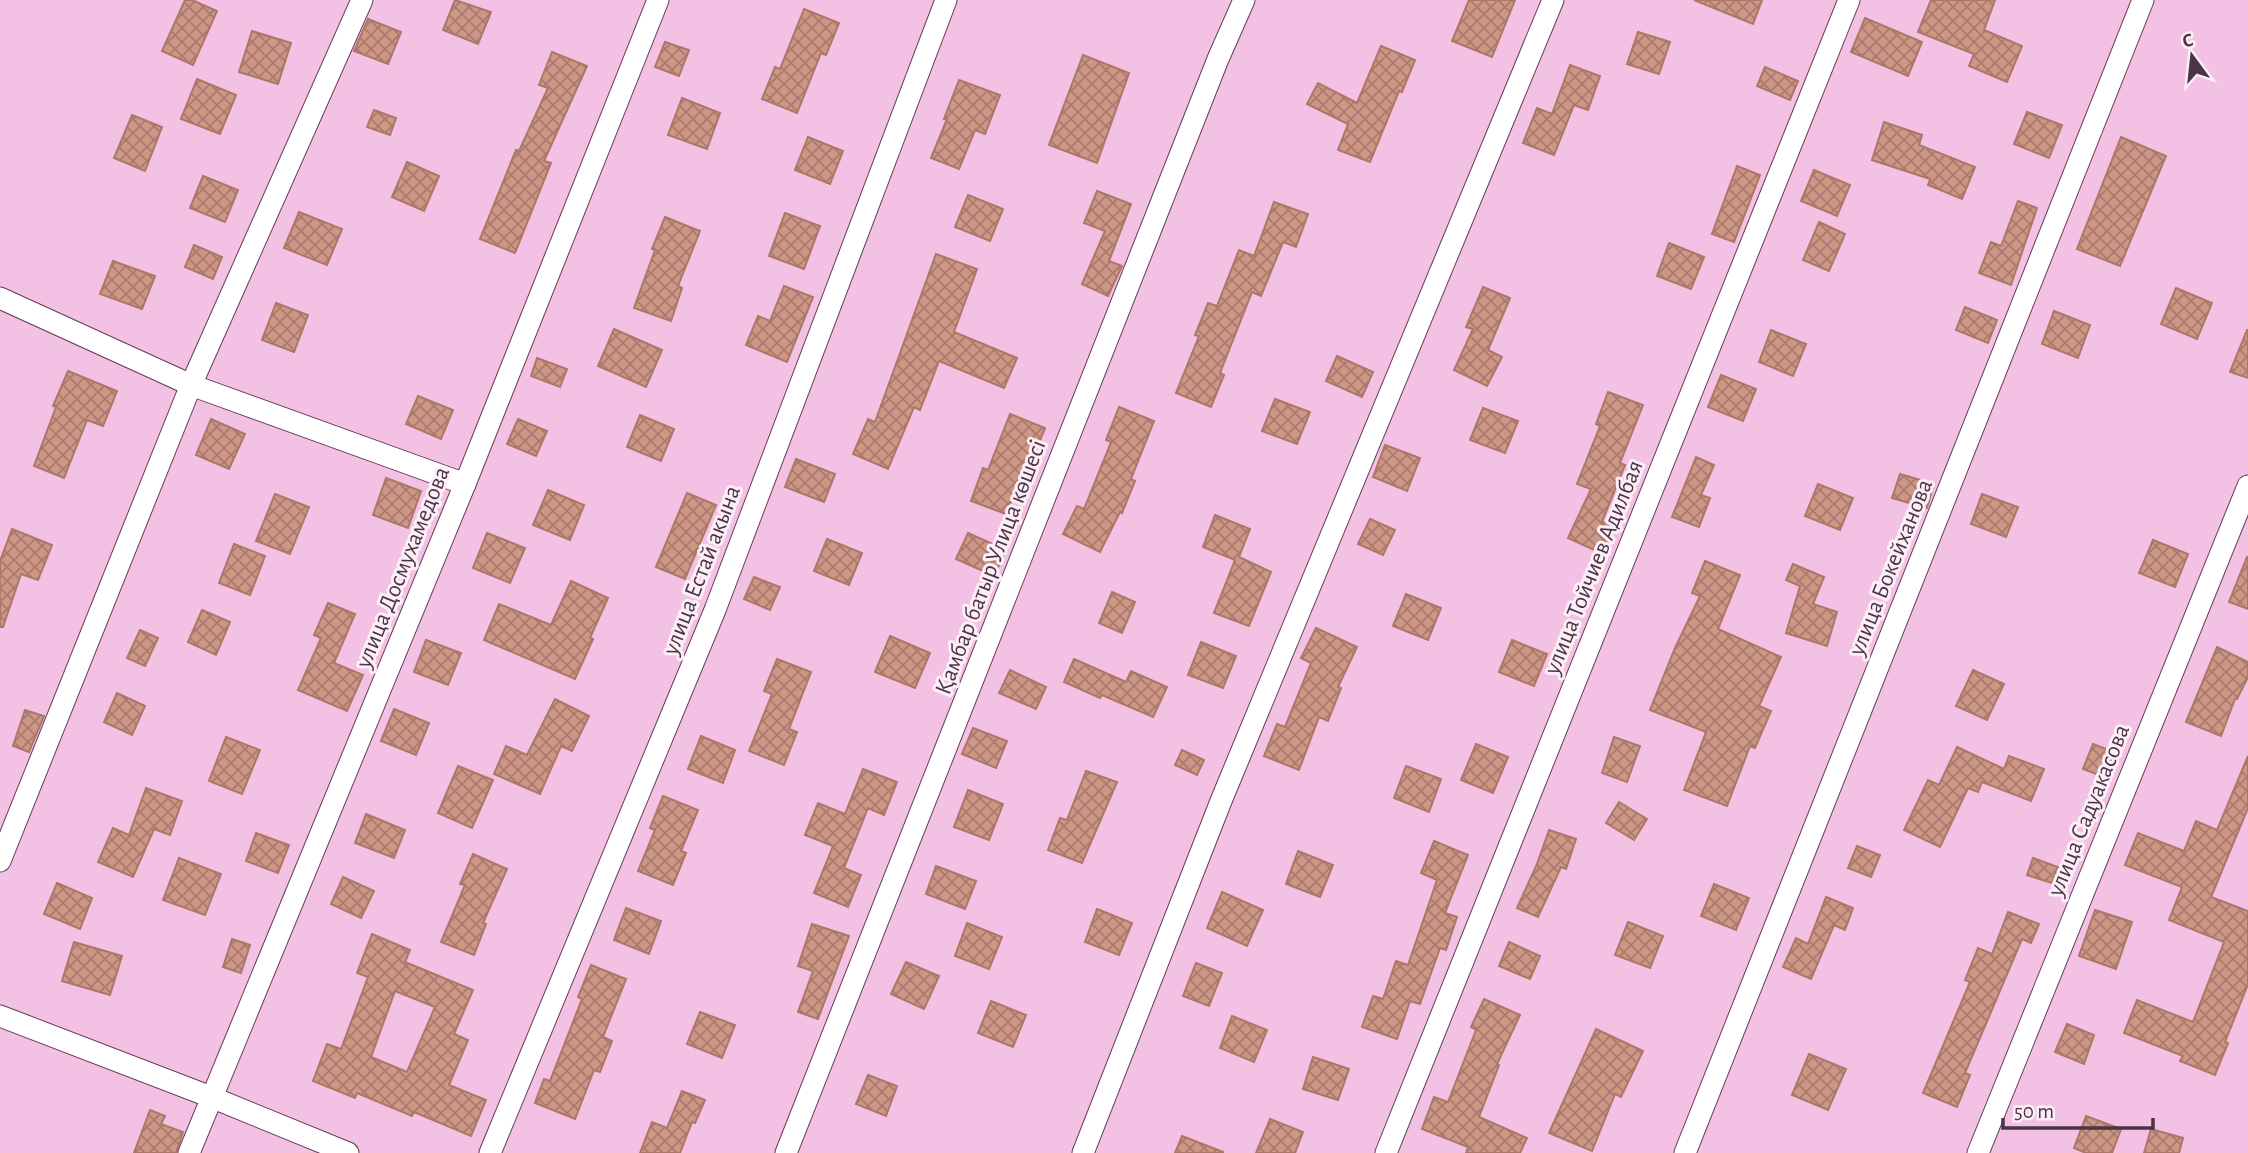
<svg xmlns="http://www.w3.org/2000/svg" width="2248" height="1153" font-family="'Alegreya Sans',sans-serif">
<defs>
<pattern id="building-cross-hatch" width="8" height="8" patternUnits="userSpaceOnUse" patternTransform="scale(1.75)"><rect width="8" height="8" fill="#cd9685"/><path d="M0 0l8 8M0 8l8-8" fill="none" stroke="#a87b6e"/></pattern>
</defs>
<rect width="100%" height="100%" fill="#f2c1e3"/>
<g fill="url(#building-cross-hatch)" stroke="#ac7767" stroke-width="2" fill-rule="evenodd">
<path d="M185,0H192L217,11L193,65L162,51Z"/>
<path d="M455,0L491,12L478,44L443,30Z"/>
<path d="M1469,0H1515L1492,57L1452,41Z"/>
<path d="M1694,0H1762L1753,24Z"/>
<path d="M1931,0H1995L1984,30L2022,46L2007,82L1969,66L1974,54L1918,32Z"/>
<path d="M804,9L839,23L826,55L821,53L797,113L762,99L775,67L780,69Z"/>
<path d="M1865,18L1922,42L1908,76L1851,52Z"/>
<path d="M368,19L401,32L388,64L354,51Z"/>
<path d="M252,31L291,43L278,84L239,72Z"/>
<path d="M1638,32L1670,42L1659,74L1627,64Z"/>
<path d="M665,42L689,50L679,76L655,67Z"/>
<path d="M1381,46L1415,60L1402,92L1399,91L1370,162L1338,150L1348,124L1307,104L1318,83L1357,103Z"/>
<path d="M552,52L587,66L544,161L551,163L515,253L480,239L516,150L519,151L548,88L539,85Z"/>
<path d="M1083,55L1129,73L1097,163L1049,145Z"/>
<path d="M1570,65L1600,76L1588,110L1574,105L1554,155L1523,143L1537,108L1552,114Z"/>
<path d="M1765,67L1798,81L1790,100L1757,86Z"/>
<path d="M197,79L236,95L220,134L181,119Z"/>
<path d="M959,80L1000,95L985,134L975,130L959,169L931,158L947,119H944Z"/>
<path d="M682,98L720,113L707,149L668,135Z"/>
<path d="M374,110L396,118L390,135L367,127Z"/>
<path d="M2027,112L2062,125L2049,158L2014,144Z"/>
<path d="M132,115L162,127L145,171L114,158Z"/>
<path d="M1884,122L1922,135L1919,145L1975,167L1962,199L1928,185L1930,179L1872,160Z"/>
<path d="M808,137L843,151L830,184L795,170Z"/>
<path d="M2121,137L2166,156L2120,266L2077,249Z"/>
<path d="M407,162L439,176L424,211L392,197Z"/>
<path d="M1737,166L1760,175L1734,242L1712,234Z"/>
<path d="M1814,170L1850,185L1837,216L1801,201Z"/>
<path d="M203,176L238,190L225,222L190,208Z"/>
<path d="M1097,191L1131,204L1109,261L1122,266L1108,296L1082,284L1105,231L1084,223Z"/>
<path d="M968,195L1003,209L990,241L955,227Z"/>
<path d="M2018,201L2037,208L2011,285L1979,273L1991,242L2001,246Z"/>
<path d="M1274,202L1308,214L1296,247L1283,242L1261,296L1252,292L1220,373L1224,375L1211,407L1176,393L1199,336L1195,335L1208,303L1217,306L1239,250L1254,256Z"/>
<path d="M299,212L342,229L327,265L284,248Z"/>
<path d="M785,213L820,226L804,269L769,256Z"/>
<path d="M665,217L700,231L678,286L682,288L671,321L634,308L655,250L652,249Z"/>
<path d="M1819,222L1845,234L1829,271L1803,260Z"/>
<path d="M1669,243L1704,257L1691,289L1657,276Z"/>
<path d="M194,245L222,257L213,279L185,267Z"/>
<path d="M936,254L977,269L954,332L1017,358L1004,388L939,361L920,410L914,407L888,469L853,454L868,419L875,422Z"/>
<path d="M113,261L155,276L142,309L100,294Z"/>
<path d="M784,286L813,297L787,362L746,345L758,316L770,321Z"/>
<path d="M1483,287L1510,298L1488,350L1502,357L1487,386L1454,370L1473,329L1466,327Z"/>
<path d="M2176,288L2212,303L2197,339L2161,324Z"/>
<path d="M276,303L308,315L294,352L262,340Z"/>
<path d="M1965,307L1997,320L1988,343L1956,330Z"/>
<path d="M2054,311L2090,325L2078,358L2042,344Z"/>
<path d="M614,329L662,350L646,387L598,366Z"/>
<path d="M1771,330L1806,344L1793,376L1759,362Z"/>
<path d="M2247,330H2248V378L2230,372Z"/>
<path d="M1337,356L1373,372L1362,397L1326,381Z"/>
<path d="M537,358L567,369L560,387L531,376Z"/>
<path d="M68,371L117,391L103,426L87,420L64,478L34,466L56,407L53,406Z"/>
<path d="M1721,375L1756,389L1743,421L1708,407Z"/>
<path d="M1608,392L1643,405L1620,463L1625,465L1602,522L1615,527L1603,554L1568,538L1591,489L1577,484L1600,426L1596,424Z"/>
<path d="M418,396L453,410L441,439L406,424Z"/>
<path d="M1275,399L1310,412L1297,444L1262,431Z"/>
<path d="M1119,407L1154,421L1131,479L1135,481L1122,513L1120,512L1100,552L1063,534L1077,506L1084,509L1111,442L1106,440Z"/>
<path d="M1483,408L1518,421L1505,453L1470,440Z"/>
<path d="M1010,414L1045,428L1032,460L1028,458L1006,514L971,501L983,468L988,470Z"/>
<path d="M640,415L674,429L661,461L627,447Z"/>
<path d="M211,419L245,434L229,469L196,455Z"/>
<path d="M518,419L547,431L536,456L507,444Z"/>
<path d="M1385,445L1420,458L1407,491L1373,477Z"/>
<path d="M1696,457L1714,465L1701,495L1710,498L1699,527L1672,517Z"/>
<path d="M796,459L835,474L824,502L785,487Z"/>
<path d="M1900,474L1934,484L1927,508L1892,498Z"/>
<path d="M386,478L421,491L408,528L373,515Z"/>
<path d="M1818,484L1853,498L1840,530L1805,516Z"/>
<path d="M548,490L584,505L570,540L533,525Z"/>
<path d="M687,493L716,505L685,579L656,567Z"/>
<path d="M275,494L309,507L290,554L256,541Z"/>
<path d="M1982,494L2018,507L2006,537L1971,524Z"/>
<path d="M1215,515L1250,529L1239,557L1271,572L1249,626L1214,613L1235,560L1203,547Z"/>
<path d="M1370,519L1395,530L1383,555L1358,544Z"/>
<path d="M12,529L52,545L38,580L21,574L3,627H0V561Z"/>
<path d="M487,533L525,548L510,583L473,568Z"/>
<path d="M968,533L1006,550L994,576L956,559Z"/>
<path d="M827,539L862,553L849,585L814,571Z"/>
<path d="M2153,540L2188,554L2175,587L2139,573Z"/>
<path d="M234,544L265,556L250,595L219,583Z"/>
<path d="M2247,557L2248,558V609L2229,602Z"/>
<path d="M1705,561L1740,575L1718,629L1781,657L1759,706L1771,711L1755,748L1750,746L1727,806L1684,790L1706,732L1650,710L1675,648L1700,596L1692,593Z"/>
<path d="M1793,564L1824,577L1813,604L1837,612L1827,646L1786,633L1800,586L1786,580Z"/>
<path d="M754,577L780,587L770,610L744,599Z"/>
<path d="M571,581L608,598L590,638L593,639L575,679L484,640L499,604L551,625Z"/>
<path d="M1112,592L1135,602L1122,633L1099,623Z"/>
<path d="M1406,594L1441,608L1428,640L1393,626Z"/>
<path d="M328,603L355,614L334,663L363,675L347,711L298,690L321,638L314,635Z"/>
<path d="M202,610L230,622L216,655L188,642Z"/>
<path d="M1316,628L1357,647L1338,687L1341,688L1328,721L1319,717L1299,770L1264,756L1277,724L1285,727L1311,663L1301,658Z"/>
<path d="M140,630L158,638L145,666L127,658Z"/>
<path d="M890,636L930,653L915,688L875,672Z"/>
<path d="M426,640L461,653L448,685L414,672Z"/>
<path d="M1512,640L1547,654L1534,686L1499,672Z"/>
<path d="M1201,642L1236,656L1223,688L1188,675Z"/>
<path d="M2217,647L2248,662V677L2237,699H2235L2221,736L2186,722Z"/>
<path d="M777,659L811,672L789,729L797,732L784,765L749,751L772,694L764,691Z"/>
<path d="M1074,659L1126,682L1131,671L1167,687L1153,717L1102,695L1100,698L1064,682Z"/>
<path d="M1010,670L1046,687L1036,709L999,693Z"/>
<path d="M1973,670L2004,684L1987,720L1956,706Z"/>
<path d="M117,693L145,706L132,735L104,722Z"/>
<path d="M555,699L589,716L572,751L561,746L540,794L494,774L506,746L527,755Z"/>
<path d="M394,709L429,723L416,755L381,741Z"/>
<path d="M25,710L44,716L29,752L13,746Z"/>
<path d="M973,728L1007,741L996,768L962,754Z"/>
<path d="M701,736L735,750L723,783L688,769Z"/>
<path d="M226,737L260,750L242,794L209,781Z"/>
<path d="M1614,737L1640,746L1627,782L1602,773Z"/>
<path d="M1476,744L1508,757L1493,793L1461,780Z"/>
<path d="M2093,744L2114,752L2104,777L2083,769Z"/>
<path d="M1957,747L2004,769L2009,756L2044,769L2031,801L1982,782L1978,792L1968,788L1940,847L1904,830L1928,780L1939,785Z"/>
<path d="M1182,750L1204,760L1197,775L1175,765Z"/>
<path d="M2248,756V808L2211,897L2248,911V984L2225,1042L2228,1043L2215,1075L2180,1061L2183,1056L2124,1033L2137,1000L2193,1022L2224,942L2169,920L2182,887L2125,865L2138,833L2184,851L2196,821L2217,830Z"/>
<path d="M458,766L493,780L472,828L438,813Z"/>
<path d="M1406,766L1441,779L1429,812L1394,798Z"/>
<path d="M863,769L897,782L884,815L868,808L844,868L861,875L848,907L814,893L833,846L805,835L818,803L845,814Z"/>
<path d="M1086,771L1117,782L1082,863L1048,850L1060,818L1067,820Z"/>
<path d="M146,788L182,801L170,835L154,829L133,877L98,862L113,828L129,835Z"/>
<path d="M968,790L1003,804L989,840L954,827Z"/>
<path d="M663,796L698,810L681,851L686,853L673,885L638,871L655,830L650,828Z"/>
<path d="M1619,802L1647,819L1634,840L1606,823Z"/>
<path d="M366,814L405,830L394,858L355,843Z"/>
<path d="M1549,830L1576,839L1566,869L1561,867L1538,917L1517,908L1537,864Z"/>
<path d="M256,833L289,845L278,873L246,861Z"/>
<path d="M1434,841L1468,855L1445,913L1457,917L1446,950L1440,948L1420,1004L1410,1001L1397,1039L1362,1027L1373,996L1383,999L1396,961L1408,965L1437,880L1421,873Z"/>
<path d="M1857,846L1880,855L1871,877L1848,868Z"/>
<path d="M1298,851L1333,865L1320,897L1286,884Z"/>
<path d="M473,854L507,869L483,923L486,924L474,955L441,942L465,885L460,884Z"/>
<path d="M179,858L221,874L205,915L163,900Z"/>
<path d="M2033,858L2058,867L2052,883L2027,875Z"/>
<path d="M936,866L976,881L965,909L926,894Z"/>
<path d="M343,877L374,891L361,918L331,904Z"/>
<path d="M57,883L92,898L80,929L44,914Z"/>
<path d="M1714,884L1749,898L1736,930L1701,916Z"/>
<path d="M1222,892L1263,910L1247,946L1207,928Z"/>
<path d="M1826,897L1853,908L1845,930L1834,925L1811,979L1783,967L1796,938L1808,944Z"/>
<path d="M626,908L661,921L649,954L614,940Z"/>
<path d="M1097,909L1132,923L1119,955L1085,942Z"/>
<path d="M2095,910L2132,922L2116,969L2079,956Z"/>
<path d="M2008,912L2039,924L2031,943L2022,939L1965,1073L1970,1075L1957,1107L1923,1093L1970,982L1965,980L1978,948L1992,954Z"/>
<path d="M1628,922L1663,936L1650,968L1615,955Z"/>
<path d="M967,923L1002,937L989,969L955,956Z"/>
<path d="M812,924L849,936L818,1019L798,1012L813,971L798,966Z"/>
<path d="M372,934L410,950L405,962L473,990L454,1034L468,1040L449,1085L486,1100L471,1136L414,1112L412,1116L357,1093L355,1098L313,1081L327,1044L341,1049L368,977L357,973ZM395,991L435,1007L407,1072L371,1057Z"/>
<path d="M232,939L250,945L241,973L223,967Z"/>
<path d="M74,942L122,956L110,995L62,981Z"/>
<path d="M1509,942L1540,956L1530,979L1499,966Z"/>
<path d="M906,962L939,976L924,1009L891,994Z"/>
<path d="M1196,963L1222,973L1209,1006L1183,996Z"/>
<path d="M591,965L626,979L603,1037L612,1041L600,1072L594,1070L575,1119L535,1103L544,1079L550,1081L582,999L578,997Z"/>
<path d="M1484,999L1520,1015L1497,1064L1499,1065L1479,1117L1527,1138L1520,1153H1466L1468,1147L1422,1129L1434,1097L1448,1102L1476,1030L1471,1027Z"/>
<path d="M991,1001L1026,1015L1013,1047L978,1033Z"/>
<path d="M700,1012L735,1025L722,1058L687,1044Z"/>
<path d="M1232,1016L1267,1030L1254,1062L1220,1048Z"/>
<path d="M2067,1024L2094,1035L2084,1064L2055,1052Z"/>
<path d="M1596,1029L1643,1051L1621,1097L1615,1094L1592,1151L1549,1133Z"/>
<path d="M1809,1054L1846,1069L1828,1110L1792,1095Z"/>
<path d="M1313,1057L1349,1069L1338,1100L1303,1089Z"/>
<path d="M868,1075L897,1086L886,1116L856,1104Z"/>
<path d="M682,1091L705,1100L695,1123L692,1122L680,1153H640L652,1122L667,1128Z"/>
<path d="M150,1110L165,1116L161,1124L183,1132L176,1153H134Z"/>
<path d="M2086,1116L2121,1129L2112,1153H2086L2074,1148Z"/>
<path d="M1270,1119L1303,1132L1295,1153H1256Z"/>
<path d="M2151,1129L2183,1138L2179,1153H2144Z"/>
<path d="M1182,1136L1223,1152V1153H1175Z"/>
</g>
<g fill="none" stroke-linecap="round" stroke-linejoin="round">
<g stroke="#653c5a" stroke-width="23">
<g id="minor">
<path d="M0,298L191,385L465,484"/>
<path d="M0,861L191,385L362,0"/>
<path d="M0,1016L211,1097L348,1153"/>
<path d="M189,1153L465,484L658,0"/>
<path d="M490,1153L715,610L946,0"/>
<path d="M786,1153L1218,59L1244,0"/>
<path d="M1083,1153L1221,801L1553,0"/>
<path d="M1386,1153L1849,0"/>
<path d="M1685,1153L2143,0"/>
<path d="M1978,1153L2248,486"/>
</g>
</g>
<use href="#minor" stroke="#fff" stroke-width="21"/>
</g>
<g text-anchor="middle" stroke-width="6" stroke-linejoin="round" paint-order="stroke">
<g font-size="24" fill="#493543" stroke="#fdeef8">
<text transform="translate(402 567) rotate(-68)" y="8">улица Досмухамедова</text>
<text transform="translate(990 567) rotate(-69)" y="8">Қамбар батыр Улица көшесі</text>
<text transform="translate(1593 567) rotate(-68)" y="8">улица Тойчиев Адилбая</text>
<text transform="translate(1890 567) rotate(-68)" y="8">улица Бокейханова</text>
<text transform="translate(701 570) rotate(-69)" y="8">улица Естай акына</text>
<text transform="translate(2088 810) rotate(-68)" y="8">улица Садуакасова</text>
</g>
</g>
<g transform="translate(2192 56) rotate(345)" stroke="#fdeef8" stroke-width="5" paint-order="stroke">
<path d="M0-5L12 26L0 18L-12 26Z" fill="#493543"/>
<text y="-10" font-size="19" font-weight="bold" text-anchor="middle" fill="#493543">С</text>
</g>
<path d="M2003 1118v10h150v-10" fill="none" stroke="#493543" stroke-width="3.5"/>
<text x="2014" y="1118" font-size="21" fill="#493543" stroke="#fdeef8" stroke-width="5" paint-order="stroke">50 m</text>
</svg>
